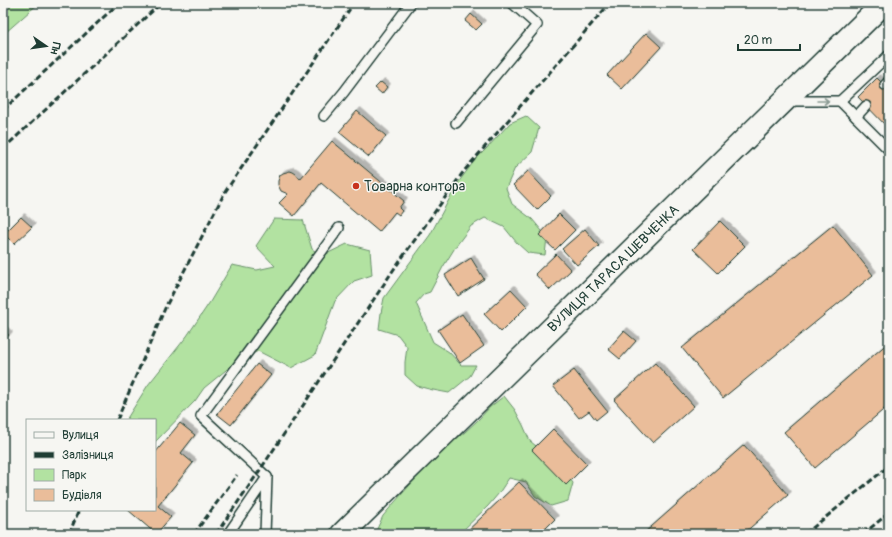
<svg xmlns="http://www.w3.org/2000/svg" width="892" height="537" font-family="Pangolin,sans-serif">
<defs>
<filter id="shadow"><feDropShadow dx="3.5" dy="-3.5" stdDeviation="0" flood-color="#0004"/></filter>
</defs>
<rect width="100%" height="100%" fill="#f6f6f2"/>
<filter id="ink" filterUnits="userSpaceOnUse"><feTurbulence type="fractalNoise" baseFrequency=".025" numOctaves="2"/><feDisplacementMap in="SourceGraphic" scale="8" xChannelSelector="R" yChannelSelector="G"/><feConvolveMatrix kernelMatrix="1 2 1 2 8 2 1 2 1" color-interpolation-filters="sRGB"/></filter>
<g filter="url(#ink)">
<g fill="#b2e2a1" stroke="#68906a">
<path d="M3,3H39L5,33L3,42Z"/>
<path d="M526,116L539,128L532,152L515,168L506,188L512,204L532,219L547,237L545,255L528,253L517,243L504,227L485,218L471,226L456,246L443,267L430,292L424,294L416,303L433,342L449,352L461,365H476L470,376L449,393L433,390L417,386L405,375V362L407,347L398,335L379,329L381,313L384,298L430,235L452,194L460,180L475,160L487,148L510,123Z"/>
<path d="M274,219L303,220L312,249L322,256L347,244L370,250L372,275L354,281L335,301L315,355L291,368L258,351L231,366L204,388L195,401L155,442V420H126L148,385L187,336L210,302L232,265L257,270L275,266L256,246Z"/>
<path d="M504,396L515,410L523,425L530,441L561,467L573,483L568,501L551,506L535,496L526,482L509,478L499,493L488,506L459,534H378L376,531L383,516L394,503L438,453L465,432L478,420L490,407Z"/>
</g>
<g fill="#eabd9a" stroke="#1f3d34" filter="url(#shadow)">
<path d="M471,14L482,24L476,30L465,21Z"/>
<path d="M646,33L661,47L622,89L607,75Z"/>
<path d="M877,78L889,90V129L858,97Z"/>
<path d="M381,82L387,87L382,94L375,88Z"/>
<path d="M357,111L386,136L369,157L339,132Z"/>
<path d="M332,141L404,201L399,208L402,211L399,215L395,212L379,232L321,183L294,216L279,203L288,194L281,191L278,185V181L280,175L283,173L290,171L293,172L296,174L300,179Z"/>
<path d="M528,171L551,196L537,210L513,185Z"/>
<path d="M559,214L575,230L555,250L539,235Z"/>
<path d="M21,217L32,227L14,244L4,234Z"/>
<path d="M720,221L745,246L718,273L693,249Z"/>
<path d="M833,225L873,275L723,398L682,348Z"/>
<path d="M585,229L599,246L577,265L562,249Z"/>
<path d="M556,254L571,270L550,290L535,274Z"/>
<path d="M471,258L484,279L458,296L445,275Z"/>
<path d="M511,289L527,306L501,332L484,314Z"/>
<path d="M462,314L484,346L460,363L438,330Z"/>
<path d="M3,330L9,335L3,342Z"/>
<path d="M624,331L636,341L620,359L608,349Z"/>
<path d="M889,342V405L815,468L784,432Z"/>
<path d="M655,363L694,406L653,443L614,400Z"/>
<path d="M257,364L271,375L231,425L217,414Z"/>
<path d="M574,370L607,411L596,420L589,411L579,418L553,386Z"/>
<path d="M180,423L195,435L181,453L193,463L158,506L171,517L156,534L128,510H155V453Z"/>
<path d="M553,429L587,464L566,485L532,450Z"/>
<path d="M744,445L788,495L743,534H643Z"/>
<path d="M519,482L555,519L540,534H464Z"/>
</g>
<g fill="none" stroke-linecap="round" stroke-linejoin="round">
<g stroke="#1f3d34" stroke-width="12">
<g id="lane">
<path d="M885,85L889,81"/>
<path d="M788,101H840L889,55"/>
<path d="M840,101L889,150"/>
<path d="M324,116L344,92L411,3"/>
<path d="M856,117L866,106"/>
<path d="M456,123L537,25L512,3"/>
<path d="M228,534L267,477"/>
<path d="M265,534L267,477L201,416L339,228"/>
</g>
</g>
<g stroke="#1f3d34" stroke-width="25">
<path id="primary" d="M342,534L884,3"/>
</g>
<use href="#lane" stroke="#f6f6f2" stroke-width="9"/>
<use href="#primary" stroke="#f6f6f2" stroke-width="22"/>
<g stroke="#1f3d34" stroke-width="3" stroke-dasharray="6 3" stroke-linecap="butt">
<path d="M3,110L119,3"/>
<path d="M3,149L161,3"/>
<path d="M117,420L166,306L225,192L354,3"/>
<path d="M69,534L79,510"/>
<path d="M194,534L237,475"/>
<path d="M216,534L260,470L394,269L464,171L610,3"/>
<path d="M805,534L889,466"/>
<path d="M863,534L889,513"/>
</g>
</g>
<defs><path id="oneway-shaft" d="M-6 0H5M1.5-3L5.5 0L1.5 3" fill="none" stroke-width="1.6" stroke-linecap="round" stroke-linejoin="round"/></defs>
<use stroke="#8a9a93" href="#oneway-shaft" transform="translate(823 101)"/>
</g>
<circle fill="#c8321e" stroke="#f6f6f2" stroke-width="1.5" cx="356" cy="186" r="4"/>
<g text-anchor="middle" stroke-width="3" stroke-linejoin="round" paint-order="stroke">
<g font-size="14" fill="#1f3d34" stroke="#f6f6f2" text-anchor="start">
<text x="364" y="191">Товарна контора</text>
</g>
<g font-size="14" fill="#1f3d34" stroke="#f6f6f2">
<text transform="translate(613 268) rotate(-44)" y="5">ВУЛИЦЯ ТАРАСА ШЕВЧЕНКА</text>
</g>
</g>
<rect width="892" height="537" fill="none" stroke="#f6f6f2" stroke-width="16"/>
<rect x="8" y="8" width="876" height="521" fill="none" stroke="#1f3d34" stroke-width="1.5" filter="url(#ink)"/>
<rect x="26" y="419" width="130" height="92" fill="#f6f6f2" stroke="#a0aca6"/>
<rect x="34" y="432" width="20" height="6" fill="#f6f6f2" stroke="#a0aca6"/>
<text x="62" y="439" font-size="12" fill="#1f3d34">Вулиця</text>
<rect x="34" y="452" width="20" height="6" fill="#1f3d34" stroke="#a0aca6"/>
<text x="62" y="459" font-size="12" fill="#1f3d34">Залізниця</text>
<rect x="34" y="469" width="20" height="12" fill="#b2e2a1" stroke="#a0aca6"/>
<text x="62" y="479" font-size="12" fill="#1f3d34">Парк</text>
<rect x="34" y="489" width="20" height="12" fill="#eabd9a" stroke="#a0aca6"/>
<text x="62" y="499" font-size="12" fill="#1f3d34">Будівля</text>
<g transform="translate(46 46) rotate(103)" stroke="#f6f6f2" stroke-width="3" paint-order="stroke">
<path d="M0-3L7 15L0 10L-7 15Z" fill="#1f3d34"/>
<text y="-6" font-size="11" font-weight="bold" text-anchor="middle" fill="#1f3d34">Пн</text>
</g>
<path d="M738 44v6h62v-6" fill="none" stroke="#1f3d34" stroke-width="2"/>
<text x="744" y="44" font-size="12" fill="#1f3d34" stroke="#f6f6f2" stroke-width="3" paint-order="stroke">20 m</text>
</svg>
